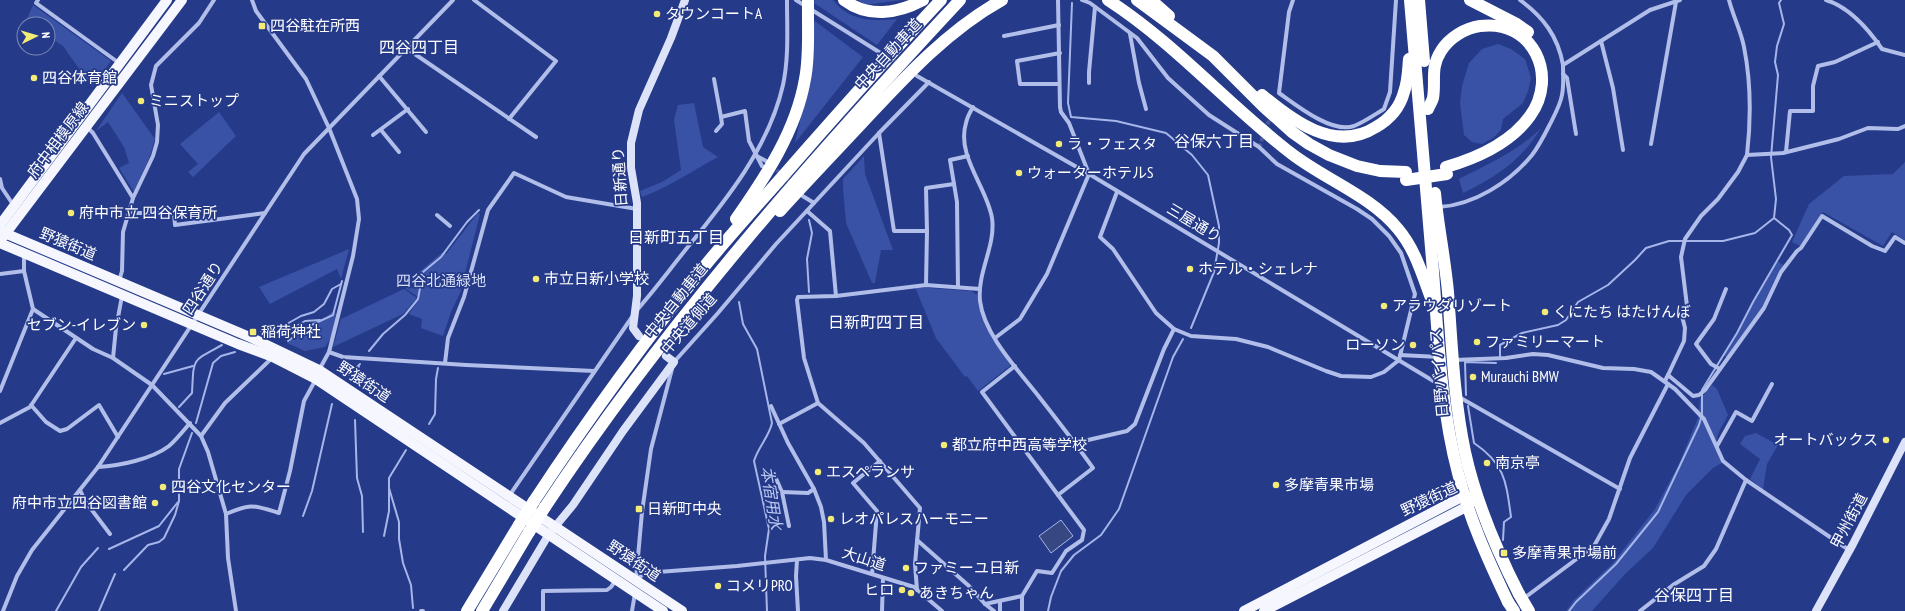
<svg xmlns="http://www.w3.org/2000/svg" width="1905" height="611" font-family="'PT Sans Narrow','Noto Sans JP',sans-serif">
<rect width="100%" height="100%" fill="#253a89"/>
<g fill="#3952a6">
<path d="M815,0H833C850,22 873,21 897,19L877,45L814,3Z"/>
<path d="M858,0H901L865,5Z"/>
<path d="M33,5L111,61L92,87L63,46L48,36V24H30L26,21Z"/>
<path d="M812,19L863,57L795,143L808,85Z"/>
<path d="M1498,44L1511,49L1525,59L1531,78L1528,91L1523,103L1503,119L1501,130L1493,138L1482,144L1472,142L1464,135L1460,103L1462,86L1469,63L1482,49Z"/>
<path d="M122,93L155,139L150,156L134,192L119,168L129,163L124,147L108,122L96,131Z"/>
<path d="M694,103L703,147L718,157C692,171 669,187 642,197L640,191L662,182L681,170L674,120L678,105Z"/>
<path d="M219,112L236,136L193,177L188,172L198,164L180,144Z"/>
<path d="M1541,128C1522,160 1496,177 1463,193L1459,179C1488,164 1517,152 1541,128Z"/>
<path d="M864,156L865,174L893,250H881L875,283H872L846,223L843,188V179Z"/>
<path d="M1905,162V240L1892,232L1883,246L1823,212L1800,246L1792,242L1809,204L1844,176L1893,174Z"/>
<path d="M478,213L480,214L460,293L451,312L443,336L421,328L422,319L409,314L420,298L406,289L405,284L413,288L418,281L413,277L443,252L446,254Z"/>
<path d="M349,249L341,279L337,269L270,304L259,287Z"/>
<path d="M1777,261L1785,266L1772,293L1727,358L1724,355Z"/>
<path d="M915,287L971,291L977,295C980,322 993,341 1010,361V366L978,391L967,376L965,377L936,338Z"/>
<path d="M404,289L417,298L403,314L333,347L341,319Z"/>
<path d="M332,312L336,313L331,338L325,347L305,351L287,343C302,332 319,325 332,312Z"/>
<path d="M1712,385L1717,389L1728,415C1716,437 1713,439 1722,463L1713,468L1686,495L1653,548L1625,574L1592,611H1566L1574,600L1612,564L1655,509L1678,466L1698,418L1700,399Z"/>
<path d="M1756,433L1778,445L1767,464L1763,489L1750,479L1760,459L1740,444L1745,436Z"/>
</g>
<path fill="#374781" stroke="#a6b6ea" d="M1061,520L1073,536L1051,553L1039,536Z"/>
<g fill="none" stroke-linecap="round" stroke-linejoin="round">
<g stroke="#a6b6ea" stroke-width="2">
<path d="M1072,3L1068,103L1071,117L1116,121L1166,133L1192,155L1208,175L1219,226V243L1214,272L1191,328"/>
<path d="M809,292L807,259L812,233L809,220"/>
<path d="M739,302L743,324L757,349L772,423C769,437 758,447 754,461L769,529L765,556L767,611"/>
<path d="M261,331L285,325L301,316L314,312L324,304L332,289L341,284"/>
<path d="M278,337L305,321L320,320"/>
<path d="M288,341L307,327L333,315L342,281"/>
<path d="M369,351L383,334L405,315L418,299L423,272L441,257L467,222L479,210"/>
<path d="M1500,356V345L1522,333L1558,325L1566,320L1578,302L1608,285L1635,260L1646,248L1669,241H1723L1755,233L1774,218L1776,199L1771,157L1778,75L1775,62L1777,46L1784,24L1779,3L1781,0"/>
<path d="M164,374L193,366"/>
<path d="M349,375L360,364"/>
<path d="M356,378L359,365"/>
<path d="M1466,395L1465,362L1496,363"/>
<path d="M1468,406L1474,443C1505,464 1506,481 1511,517L1504,522L1503,540"/>
<path d="M179,407L192,393C194,357 191,362 222,345"/>
<path d="M355,420L357,478L362,496L363,532"/>
<path d="M196,423L213,363L221,356L235,352"/>
<path d="M429,424L435,414L436,379L438,368"/>
<path d="M389,488L399,522V539L403,563L411,585L413,608"/>
<path d="M303,516L312,491L332,404"/>
<path d="M384,536L389,511V478L406,450"/>
<path d="M109,549L159,526L178,502"/>
<path d="M124,570L148,545L159,542L164,538L175,515L179,501V469L192,433"/>
<path d="M56,611L81,567L98,548"/>
<path d="M99,611L115,574"/>
<path d="M1048,611L1051,597L1061,571L1074,555L1101,535L1119,509L1173,357L1183,339"/>
<path d="M1569,611L1576,602L1616,564L1658,512L1699,425L1702,415V390L1737,333L1753,302L1792,235L1789,230L1774,218"/>
</g>
<g stroke="#46589b" stroke-width="4" stroke-dasharray="4 2" stroke-linecap="butt">
<path d="M879,52L899,64"/>
<path d="M1259,147L1271,115"/>
<path d="M772,166L793,184"/>
</g>
<g stroke="#b1bee9" stroke-width="4">
<path d="M38,0L36,3L119,63"/>
<path d="M252,0L256,11L306,79L329,128L357,199L359,219L353,256L329,352L319,370"/>
<path d="M474,0L556,61L509,119"/>
<path d="M796,0L879,52"/>
<path d="M1082,0L1090,3L1137,38L1168,78L1209,115L1259,147L1277,164L1357,209L1372,219L1389,236L1401,253L1415,294L1399,360L1384,372L1371,377L1341,376L1326,371L1268,347L1236,339L1191,336L1174,329L1156,313L1113,249L1100,237L1117,192"/>
<path d="M1293,0L1289,12L1279,93C1296,105 1332,134 1354,126C1364,122 1374,115 1384,109L1390,92L1396,0"/>
<path d="M1520,0C1543,17 1558,36 1563,65L1650,10L1680,0"/>
<path d="M1729,0C1733,16 1741,31 1744,47C1751,82 1751,120 1747,155L1783,153L1839,139L1868,128L1898,129L1905,126"/>
<path d="M1826,0C1849,7 1869,30 1882,49L1905,55"/>
<path d="M1130,34L1139,83L1146,109"/>
<path d="M1004,36L1059,25"/>
<path d="M1601,41L1613,88L1623,150"/>
<path d="M406,48L536,137"/>
<path d="M1563,74L1567,78L1576,134"/>
<path d="M379,76L426,132"/>
<path d="M917,76L1089,174L1440,385"/>
<path d="M714,79L721,117L745,111L749,141L762,166"/>
<path d="M1089,83V72L1095,7"/>
<path d="M1059,84H1020L1017,61L1060,53"/>
<path d="M973,107C970,112 967,118 966,123C956,156 987,187 992,218C996,246 977,272 980,301C984,335 1019,371 1040,398C1058,421 1076,444 1093,468L1058,495L1084,530L1082,540L1066,551L1052,573L1037,571L1022,596V611"/>
<path d="M87,127L93,133L133,198"/>
<path d="M381,130L399,152"/>
<path d="M716,131L722,124L721,117"/>
<path d="M879,133L894,231H927L926,285"/>
<path d="M373,135L408,109"/>
<path d="M1651,144L1676,2"/>
<path d="M1786,152L1790,111H1813V86L1818,66L1835,62L1878,42"/>
<path d="M755,155L766,161"/>
<path d="M0,179L2,188L14,206"/>
<path d="M801,195L814,203"/>
<path d="M1439,207C1474,205 1510,182 1532,155C1539,146 1544,136 1549,126C1554,116 1560,106 1562,95C1564,85 1563,75 1563,65"/>
<path d="M807,211L830,231L836,296"/>
<path d="M129,213H174L175,225L265,213"/>
<path d="M437,215L450,226"/>
<path d="M927,231L926,188L954,184"/>
<path d="M24,254V271L33,309L93,349L113,358L152,385L201,436L208,452L226,514L228,558L236,611"/>
<path d="M0,274L24,271"/>
<path d="M119,281L122,271L123,232L133,198L153,156L157,142L158,125L151,85L156,66L199,23L214,0"/>
<path d="M958,287L957,202L950,160L968,156"/>
<path d="M636,311C654,291 670,269 687,248C727,199 769,147 783,85C789,57 787,28 787,0"/>
<path d="M995,338L1020,319L1047,274L1089,174L1069,123L1061,112L1060,107L1058,0"/>
<path d="M329,352L343,357L466,365L594,371"/>
<path d="M1400,355L1439,357"/>
<path d="M113,358L116,328L122,296"/>
<path d="M1454,360L1506,358L1533,354L1548,355L1603,368L1634,369L1651,372L1675,389L1704,419L1723,461L1746,480L1849,550"/>
<path d="M674,362L718,313L776,244L879,133L929,82"/>
<path d="M445,363L448,338L464,297L488,210L514,173L566,197L637,209"/>
<path d="M1015,366L982,392L1058,495"/>
<path d="M1720,369L1711,364L1696,344L1714,319L1726,289"/>
<path d="M1668,375L1684,341L1685,328L1682,316L1687,306L1681,257L1685,239L1701,216L1718,199L1738,172L1747,155"/>
<path d="M1665,381L1668,375L1693,396L1699,395L1705,390L1764,308L1781,272L1797,251L1801,248L1822,216L1872,246L1885,251L1895,237L1905,243"/>
<path d="M0,391L33,309"/>
<path d="M1459,397L1620,489"/>
<path d="M31,405L46,422L60,431L67,429L99,405L118,437"/>
<path d="M771,406L788,443L814,489L821,507L824,522L826,560"/>
<path d="M0,423L30,407L76,338"/>
<path d="M779,424L818,403"/>
<path d="M201,436L225,403L273,357"/>
<path d="M1075,443L1127,431L1135,424L1164,349L1174,329"/>
<path d="M1717,446L1736,412L1752,421L1772,384"/>
<path d="M98,467C119,466 152,459 169,446C177,439 183,431 190,423"/>
<path d="M774,474L782,492L789,526"/>
<path d="M80,490L85,501L110,534"/>
<path d="M782,492L808,493L814,489"/>
<path d="M509,496L632,317"/>
<path d="M226,514C251,503 253,505 279,513L290,471L304,401L316,379"/>
<path d="M917,540L969,586L985,604L994,611"/>
<path d="M797,560L796,576L798,611"/>
<path d="M872,574L877,511L853,483L880,461"/>
<path d="M636,579L642,512L651,449L672,369"/>
<path d="M636,580L645,573L737,566L810,558L826,560L914,587L942,611"/>
<path d="M917,590L915,564L920,508L864,443L818,403L804,358L797,300L798,297L836,296L926,285L980,289"/>
<path d="M1523,599L1594,546L1609,519L1630,458L1668,384"/>
<path d="M1000,601V611"/>
<path d="M985,604L1022,596"/>
<path d="M3,611L17,576L32,550L98,467L304,154L453,0"/>
<path d="M421,611H423"/>
<path d="M543,611V591L607,590L611,587L616,580"/>
<path d="M632,611L635,593"/>
<path d="M882,611L883,578"/>
<path d="M1640,611L1673,585L1704,566L1716,549L1746,480"/>
</g>
<g stroke="#dce2f8" stroke-width="8">
<path d="M639,336L633,328L637,296V203L631,168V143L639,110L671,38L685,0"/>
<path d="M503,611L549,534L573,505L623,431L674,362L666,356"/>
<path d="M1816,611L1853,544L1905,442"/>
</g>
<g stroke="#f5f6fe" stroke-width="10">
<path d="M0,225L167,0"/>
<path d="M0,231L252,338L319,370L682,611"/>
<path d="M3,237L182,0"/>
<path d="M0,243L238,344L273,357L316,379L663,611"/>
<path d="M1244,611L1454,501L1464,496L1477,497"/>
<path d="M1264,611L1468,506L1473,501"/>
</g>
<g stroke="#fff" stroke-width="12">
<path d="M844,0C868,18 897,14 923,0"/>
<path d="M1108,0C1176,44 1229,106 1292,154C1326,180 1371,196 1398,229C1415,249 1422,274 1431,298"/>
<path d="M1137,0L1213,56L1263,106L1292,132L1309,144L1329,155L1357,166L1380,171L1406,172"/>
<path d="M1151,0L1169,16"/>
<path d="M1410,0C1418,90 1426,180 1433,271C1438,336 1441,410 1458,473C1469,518 1488,560 1508,602"/>
<path d="M1419,0L1424,61"/>
<path d="M1470,0L1515,23L1528,32"/>
<path d="M1262,95C1293,121 1335,153 1376,127C1390,119 1400,107 1404,92C1408,81 1408,70 1409,59"/>
<path d="M1428,109C1429,106 1432,102 1433,98C1436,81 1430,68 1441,51C1449,38 1465,28 1480,26C1533,19 1559,76 1530,116C1510,144 1477,158 1446,167"/>
<path d="M1435,193C1438,226 1445,259 1448,292C1452,346 1454,400 1465,452C1476,502 1496,549 1519,594"/>
<path d="M780,211C807,181 835,152 863,122C905,77 948,30 1002,0"/>
<path d="M736,219C766,176 796,131 805,79C809,59 808,38 808,18"/>
<path d="M534,501C588,419 646,339 708,262C739,225 772,189 804,152C849,101 894,50 941,0"/>
<path d="M545,507C666,324 811,160 960,0"/>
<path d="M467,611L519,525"/>
<path d="M482,611L529,532"/>
</g>
<g stroke="#fff" stroke-width="12">
<path d="M808,0V18"/>
<path d="M1406,180L1447,174"/>
<path d="M519,525L534,501"/>
<path d="M529,532L545,507"/>
<path d="M1519,594L1529,611"/>
<path d="M1508,602L1514,611"/>
</g>
</g>
<g fill="#f3eb76" stroke="#253a89" stroke-width="1.5">
<circle cx="657" cy="14" r="4"/>
<rect x="258" y="22" width="8" height="8" rx="2"/>
<circle cx="34" cy="78" r="4"/>
<circle cx="141" cy="101" r="4"/>
<circle cx="1059" cy="144" r="4"/>
<circle cx="1019" cy="173" r="4"/>
<circle cx="71" cy="213" r="4"/>
<circle cx="1190" cy="269" r="4"/>
<circle cx="536" cy="279" r="4"/>
<circle cx="1384" cy="306" r="4"/>
<circle cx="1545" cy="312" r="4"/>
<circle cx="144" cy="325" r="4"/>
<rect x="249" y="328" width="8" height="8" rx="2"/>
<circle cx="1477" cy="342" r="4"/>
<circle cx="1413" cy="345" r="4"/>
<circle cx="1473" cy="377" r="4"/>
<circle cx="1886" cy="440" r="4"/>
<circle cx="944" cy="445" r="4"/>
<circle cx="1487" cy="463" r="4"/>
<circle cx="818" cy="472" r="4"/>
<circle cx="1276" cy="485" r="4"/>
<circle cx="163" cy="487" r="4"/>
<circle cx="155" cy="503" r="4"/>
<rect x="635" y="505" width="8" height="8" rx="2"/>
<circle cx="831" cy="519" r="4"/>
<rect x="1500" y="549" width="8" height="8" rx="2"/>
<circle cx="906" cy="568" r="4"/>
<circle cx="718" cy="586" r="4"/>
<circle cx="902" cy="590" r="4"/>
<circle cx="911" cy="593" r="4"/>
</g>
<g text-anchor="middle" stroke-width="3.5" stroke-linejoin="round" paint-order="stroke">
<g font-size="15" fill="#fff" stroke="#253a89" text-anchor="start">
<text x="665" y="19">タウンコートA</text>
<text x="270" y="31">四谷駐在所西</text>
<text x="42" y="83">四谷体育館</text>
<text x="149" y="106">ミニストップ</text>
<text x="1067" y="149">ラ・フェスタ</text>
<text x="1027" y="178">ウォーターホテルS</text>
<text x="79" y="218">府中市立 四谷保育所</text>
<text x="1198" y="274">ホテル・シェレナ</text>
<text x="544" y="284">市立日新小学校</text>
<text x="1392" y="311">アラウダリゾート</text>
<text x="1553" y="317">くにたち はたけんぼ</text>
<text x="136" y="330" text-anchor="end">セブン-イレブン</text>
<text x="261" y="337">稲荷神社</text>
<text x="1485" y="347">ファミリーマート</text>
<text x="1405" y="350" text-anchor="end">ローソン</text>
<text x="1481" y="382">Murauchi BMW</text>
<text x="1878" y="445" text-anchor="end">オートバックス</text>
<text x="952" y="450">都立府中西高等学校</text>
<text x="1495" y="468">南京亭</text>
<text x="826" y="477">エスペランサ</text>
<text x="1284" y="490">多摩青果市場</text>
<text x="171" y="492">四谷文化センター</text>
<text x="147" y="508" text-anchor="end">府中市立四谷図書館</text>
<text x="647" y="514">日新町中央</text>
<text x="839" y="524">レオパレスハーモニー</text>
<text x="1512" y="558">多摩青果市場前</text>
<text x="914" y="573">ファミーユ日新</text>
<text x="726" y="591">コメリPRO</text>
<text x="894" y="595" text-anchor="end">ヒロ</text>
<text x="919" y="598">あきちゃん</text>
</g>
<g font-size="15" fill="#fff" stroke="#253a89">
<text transform="translate(888 54) rotate(-47)" y="5">中央自動車道</text>
<text transform="translate(58 140) rotate(-53)" y="5">府中相模原線</text>
<text transform="translate(620 177) rotate(-94)" y="5">日新通り</text>
<text transform="translate(1194 223) rotate(31)" y="5">三屋通り</text>
<text transform="translate(68 244) rotate(23)" y="5">野猿街道</text>
<text transform="translate(203 288) rotate(-57)" y="5">四谷通り</text>
<text transform="translate(676 301) rotate(-51)" y="5">中央自動車道</text>
<text transform="translate(689 324) rotate(-49)" y="5">中央道側道</text>
<text transform="translate(1439 373) rotate(-95)" y="5">日野バイパス</text>
<text transform="translate(364 382) rotate(34)" y="5">野猿街道</text>
<text transform="translate(1429 499) rotate(-25)" y="5">野猿街道</text>
<text transform="translate(1849 521) rotate(-62)" y="5">甲州街道</text>
<text transform="translate(864 559) rotate(18)" y="5">大山道</text>
<text transform="translate(634 561) rotate(34)" y="5">野猿街道</text>
</g>
<g font-size="15" fill="#d6ddf7" stroke="#253a89">
<text x="441" y="286">四谷北通緑地</text>
</g>
<g font-size="16" fill="#fff" stroke="#253a89">
<text x="419" y="53">四谷四丁目</text>
<text x="1214" y="147">谷保六丁目</text>
<text x="676" y="243">日新町五丁目</text>
<text x="876" y="328">日新町四丁目</text>
<text x="1694" y="601">谷保四丁目</text>
</g>
<g font-size="16" font-style="italic" fill="#bdc9f1" stroke="#253a89">
<text transform="translate(772 498) rotate(81)" y="6">本宿用水</text>
</g>
</g>
<g transform="translate(36 36) rotate(85)"><circle r="19" fill="#253a89" stroke="#7c89b8"/>
<path d="M0-3L7 15L0 10L-7 15Z" fill="#f3eb76"/>
<text y="-6" font-size="11" font-weight="bold" text-anchor="middle" fill="#ffffff">N</text>
</g>
</svg>
